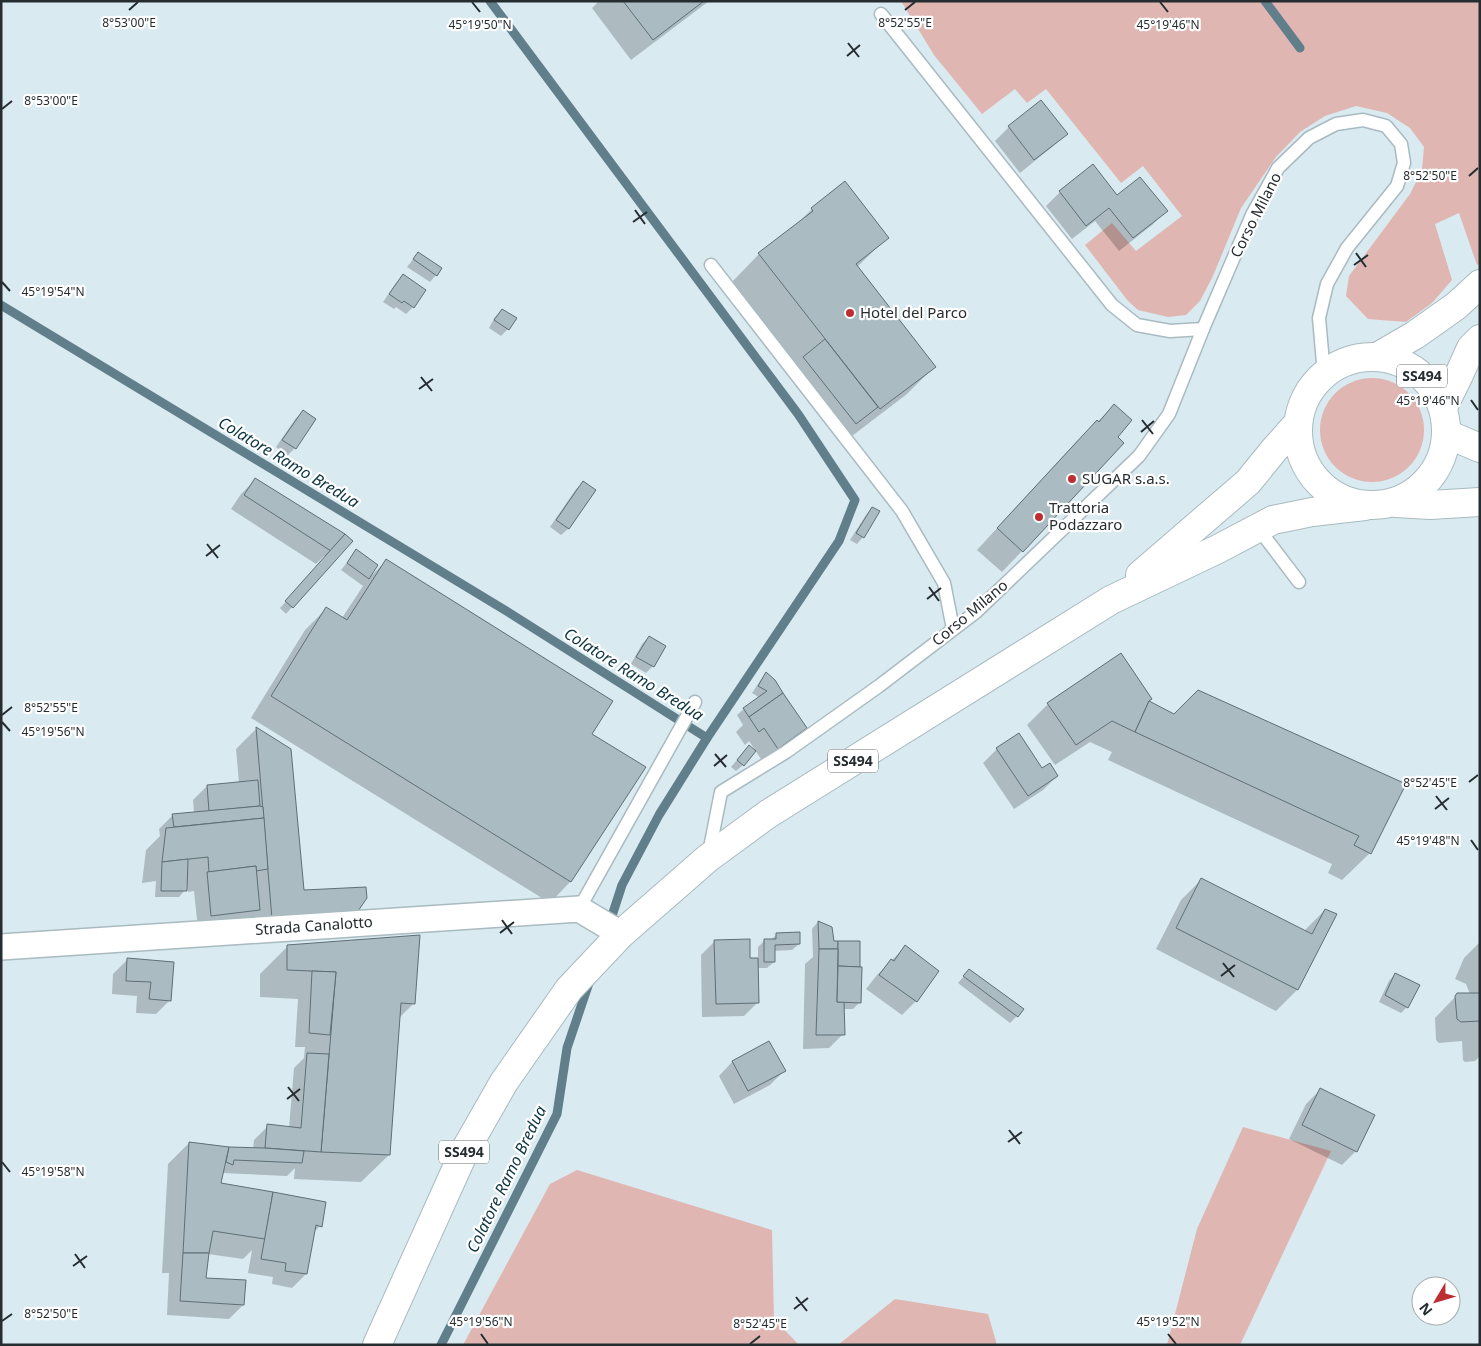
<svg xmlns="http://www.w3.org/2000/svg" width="1481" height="1346" font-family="'Noto Sans',sans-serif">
<rect width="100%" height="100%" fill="#d9eaf1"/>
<g fill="#e0b6b2">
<path d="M901,1H1480V263L1477,265L1459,213L1435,224L1452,280L1432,303L1406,322L1368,319L1346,296L1349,276L1410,194L1422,170L1424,147L1410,128L1387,113L1356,106L1325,116L1300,132L1276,157L1241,208L1213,276L1200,301L1186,315L1168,317L1138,310L1128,301L1085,245L1112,223L1136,251L1182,216L1143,166L1121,183L1046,89L1027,103L1015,89L982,114L934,55Z"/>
<circle cx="1372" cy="430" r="52"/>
<path d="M1243,1127L1331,1151L1240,1345H1167L1197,1229Z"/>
<path d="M577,1170L772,1230L774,1319L799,1345H463L550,1184Z"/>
<path d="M895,1299L988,1314L997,1345H838Z"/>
</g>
<g fill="#0003">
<path d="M599,1H709L631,60L592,8Z"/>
<path d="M1009,127L1066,134L1052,147L1020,173L995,141Z"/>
<path d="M1093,166L1117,196L1166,211L1152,225L1119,251L1095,221L1072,239L1046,206L1060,192Z"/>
<path d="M812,209L887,238L857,267L934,367L907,394L852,436L849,431L841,437L790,371L797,365L732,282L759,254L795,226Z"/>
<path d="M418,253L436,275L430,282L407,267Z"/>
<path d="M403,276L413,307L406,314L396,307L394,309L383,302L396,283Z"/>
<path d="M502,310L515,319L508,329L501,336L489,328L495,317Z"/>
<path d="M1114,406L1022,551L1002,572L977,550L1076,442Z"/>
<path d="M303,412L314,420L295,448L288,455L276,447L296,418Z"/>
<path d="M255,480L345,535L292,607L286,614L280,608L326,557L324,556L316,564L231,509L241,494Z"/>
<path d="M583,483L594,491L568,529L561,535L550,527L576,489Z"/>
<path d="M872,508L863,537L857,544L850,540L866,515Z"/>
<path d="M356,551L371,576L387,560L590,735L570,882L550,903L251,718L305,630L326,609L342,618L363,586L341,570Z"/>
<path d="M649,637L653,666L646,673L631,664L642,644Z"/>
<path d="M766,674L805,728L792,742L763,762L749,741L745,745L736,732L743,725L737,715L744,709L760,698L752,693L760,681Z"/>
<path d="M1148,702L1174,715L1404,785L1370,853L1342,880L1328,873L1332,864L1108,760L1112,752L1090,742L1055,765L1027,725L1048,704Z"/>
<path d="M256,729L303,891L355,913L198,929L194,891L188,892L187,881H186L185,890L179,897H155L156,881L142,883L146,850L160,836L159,829L173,815L194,813L193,800L207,786L239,783L236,749Z"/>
<path d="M997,749L1042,770L1057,776L1043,790L1014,809L983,763Z"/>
<path d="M743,753V765L736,771L731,767Z"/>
<path d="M1201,880L1304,931L1325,910L1335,915L1297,990L1276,1011L1156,949L1181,900Z"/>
<path d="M818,922L833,942H859V1003L853,1009H843V1034L829,1048L803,1049L805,964L813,957L812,929Z"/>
<path d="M777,934L799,944L792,950L774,951V962L767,968H757L758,1002L744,1016L702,1017L701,955L715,941L749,960L758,959V947L765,940H771Z"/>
<path d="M1480,942V1056L1475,1061L1465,1062L1463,1060L1462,1041L1439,1043L1436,1040L1435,1018L1458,994H1470L1466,984L1455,979L1464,958Z"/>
<path d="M288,946L414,1003L399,1018L389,1155L361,1182L294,1179L295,1168L287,1176L223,1173L220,1184L320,1226L313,1233L306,1274L292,1288L272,1284L273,1277L248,1273L252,1250L243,1259L208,1254L204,1279L243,1305L229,1319L167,1315L169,1273H162L168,1164L189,1143L229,1149H253L254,1140L268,1126L289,1128L294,1068L304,1058L305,1047H295L298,999L260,997V974Z"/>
<path d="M905,947L916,1001L902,1015L866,989L877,975Z"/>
<path d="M127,960L173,963L170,1000L156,1014L136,1013L137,996L112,994L113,974Z"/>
<path d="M969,970L1017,1016L1010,1023L958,983Z"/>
<path d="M1395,974L1407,1007L1401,1013L1379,1002L1389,981Z"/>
<path d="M732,1062L784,1071L770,1085L734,1104L719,1076Z"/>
<path d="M1320,1090L1356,1151L1342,1165L1289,1139L1306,1104Z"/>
</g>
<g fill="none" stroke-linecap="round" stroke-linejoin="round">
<g stroke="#607f8b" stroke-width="9">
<path d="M490,1L798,414L855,500L839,541L707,738L659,815L622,885L609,925"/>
<path d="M1265,1L1300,48"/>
<path d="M1,305L508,612L707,738"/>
<path d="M441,1345L557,1114L567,1048L590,980"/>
</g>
</g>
<g fill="#aabbc1" stroke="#5f6f75">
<path d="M623,1H704L653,40Z"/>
<path d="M1041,100L1068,134L1034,160L1008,126Z"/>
<path d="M1093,164L1117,195L1140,177L1168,211L1133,238L1109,208L1086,226L1059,191Z"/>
<path d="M845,181L889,238L856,264L936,367L880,409L758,253L813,211L811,208Z"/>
<path d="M418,252L442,268L437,276L413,259Z"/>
<path d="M403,274L426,290L414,308L404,301L402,303L389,294Z"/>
<path d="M502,309L517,318L509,330L494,320Z"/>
<path d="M825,339L878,407L856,424L803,357Z"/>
<path d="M1114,404L1132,420L1118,437L1124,443L1023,552L997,528L1097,420L1099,422Z"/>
<path d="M303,410L316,419L296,449L282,440Z"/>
<path d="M255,478L345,534L331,551L244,495Z"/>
<path d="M583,481L596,490L569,529L556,520Z"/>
<path d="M872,507L880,511L864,538L856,533Z"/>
<path d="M345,534L353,541L293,608L285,601Z"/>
<path d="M356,549L378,565L369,579L347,563Z"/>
<path d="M386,559L613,701L592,734L646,767L571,882L271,696L326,607L347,620Z"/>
<path d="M649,636L666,646L654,667L636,657Z"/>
<path d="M1121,653L1152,699L1149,701L1135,732L1112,721L1076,745L1047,703Z"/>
<path d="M766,672L775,680L783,693L749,717L743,708L767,691L758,686Z"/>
<path d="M1198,690L1406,784L1371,854L1354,845L1359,836L1135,732L1149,701L1174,714Z"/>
<path d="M783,693L807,728L778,749L764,728L759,732L749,717Z"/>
<path d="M256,727L291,749L304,890L366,887L367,898L356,914L272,919Z"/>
<path d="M1019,733L1042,768L1050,763L1058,776L1028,796L996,748Z"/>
<path d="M749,745L756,751L744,766L737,760Z"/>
<path d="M258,780L260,806L209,811L207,785Z"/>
<path d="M260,806L263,807L264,818L174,827L172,814Z"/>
<path d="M264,818L268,869L256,871V866L209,872L208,857L162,862L166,828Z"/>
<path d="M188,859L187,891H161L162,862Z"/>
<path d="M256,866L260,910L211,916L207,872Z"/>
<path d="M1201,878L1312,934L1325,909L1337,914L1298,990L1176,928Z"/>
<path d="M818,921L832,927L834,941H838V949H819Z"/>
<path d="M800,932V944L775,945V962H764V939H776V933Z"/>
<path d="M420,935L415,1004L401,1003L390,1155L321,1152L336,972L287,970V945Z"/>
<path d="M750,939V958H758L759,1003L716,1004L714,940Z"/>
<path d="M838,941H860V967L838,966Z"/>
<path d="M905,945L939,971L917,1002L879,975L891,959L894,961Z"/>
<path d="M819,949H838L837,1002H844L845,1035H816Z"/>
<path d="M127,958L174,962L171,1001L149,999L151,982L126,981Z"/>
<path d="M838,966L862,967L861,1003L837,1002Z"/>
<path d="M969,969L1024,1009L1018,1017L963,976Z"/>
<path d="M312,971L336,972L330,1035L309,1033Z"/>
<path d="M1395,973L1420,985L1408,1008L1385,995Z"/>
<path d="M1457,993H1480V1021L1461,1022L1457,1019L1455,996Z"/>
<path d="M769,1041L786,1071L748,1091L732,1061Z"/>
<path d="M307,1053L329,1054L321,1152L265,1148L267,1124L301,1128Z"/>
<path d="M1320,1088L1375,1115L1357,1152L1302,1125Z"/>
<path d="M189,1142L229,1147L221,1183L273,1192L265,1239L213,1231L209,1253H183Z"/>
<path d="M229,1147L265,1148L304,1151L302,1163L234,1160L233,1165L226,1162Z"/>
<path d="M273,1192L326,1202L322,1227L316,1225L307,1274L285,1271L286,1263L261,1259Z"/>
<path d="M183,1253H209L206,1278L246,1280L244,1305L180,1301Z"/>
</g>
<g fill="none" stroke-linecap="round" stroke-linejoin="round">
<g stroke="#a9bac0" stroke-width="15">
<g id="service">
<path d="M881,14L1112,305L1137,325L1170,331L1203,329"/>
<path d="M711,265L902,511L944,583L953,629"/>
<path d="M1258,528L1299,582"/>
<path d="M709,853L721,792L786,752L879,686L976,612L1139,456L1169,414L1203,329L1252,215L1278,168L1309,138L1336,124L1363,120L1386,126L1401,144L1404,163L1397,186L1347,248L1327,284L1319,318L1324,374"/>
<path d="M579,909L695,702"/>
</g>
</g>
<g stroke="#a9bac0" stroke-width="28">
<path id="minor" d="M1,947L579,909L621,934"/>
</g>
<g stroke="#a9bac0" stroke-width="30">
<g id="secondary">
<path d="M1447,434L1480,448"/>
<path d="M1396,503L1430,505L1480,502"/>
</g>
</g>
<g stroke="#a9bac0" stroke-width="30">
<g id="primary">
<circle cx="1372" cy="431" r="74"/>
<path d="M1377,357L1415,335L1456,306L1480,284"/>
<path d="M1443,407L1458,377L1471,348L1480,339"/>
<path d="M1140,575L1248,482L1274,450L1298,423"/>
<path d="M377,1345L464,1152L504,1082L569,989L621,934L708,858L768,814L1111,600L1218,549L1273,520L1312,512L1365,506"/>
</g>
</g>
<use href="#service" stroke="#fff" stroke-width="12"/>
<use href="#minor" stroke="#fff" stroke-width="25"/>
<use href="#secondary" stroke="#fff" stroke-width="28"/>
<use href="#primary" stroke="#fff" stroke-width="28"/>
</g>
<path fill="none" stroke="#262d30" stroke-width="2" d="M472,2L480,12M1160,2L1168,12M129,10L138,2M905,10L915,2M848,43L859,57M847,56L860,45M2,109L12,101M1469,176L1478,168M635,210L645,224M633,222L647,212M1356,253L1366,267M1354,265L1368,255M2,282L10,291M421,377L432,391M419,389L433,379M1471,400L1478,410M1142,420L1153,434M1141,432L1154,421M207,544L218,558M206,556L220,545M929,587L939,601M927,599L941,588M2,715L12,707M2,722L10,731M715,754L726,767M714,766L727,755M1469,782L1478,775M1436,796L1447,810M1435,809L1449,798M1471,840L1478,850M502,920L512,934M500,933L514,922M1223,963L1234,977M1221,976L1235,965M288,1087L299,1101M287,1099L300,1089M1009,1130L1020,1144M1008,1142L1022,1132M2,1162L10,1172M75,1254L85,1268M73,1266L87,1256M796,1297L807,1311M794,1309L808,1298M2,1321L12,1314M481,1334L488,1344M1168,1334L1176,1344M750,1344L760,1336"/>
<g fill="#bd2e33" stroke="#fff" stroke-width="2">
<circle cx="850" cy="313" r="5"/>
<circle cx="1072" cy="479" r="5"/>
<circle cx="1039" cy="517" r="5"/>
</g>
<g text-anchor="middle" stroke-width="4.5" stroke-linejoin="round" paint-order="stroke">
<g fill="#fff" stroke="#676c6e" stroke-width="1">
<rect x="1397" y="364.5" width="50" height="23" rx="4"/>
<rect x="828" y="749.5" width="50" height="23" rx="4"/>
<rect x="439" y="1140.5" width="50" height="23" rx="4"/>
</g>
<g font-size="14" font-weight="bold" fill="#262d30">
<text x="1422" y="381">SS494</text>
<text x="853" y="766">SS494</text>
<text x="464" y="1157">SS494</text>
</g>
<g font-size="15" fill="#262d30" stroke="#fff">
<text transform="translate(1256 215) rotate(-63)" y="5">Corso Milano</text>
<text transform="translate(970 613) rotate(-40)" y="5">Corso Milano</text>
<text transform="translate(314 926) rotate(-4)" y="5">Strada Canalotto</text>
</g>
<g font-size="15" fill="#262d30" stroke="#fff" text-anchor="start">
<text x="860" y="318">Hotel del Parco</text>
<text x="1082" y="484">SUGAR s.a.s.</text>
<text x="1049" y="513">Trattoria<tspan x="1049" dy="17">Podazzaro</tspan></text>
</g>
<g font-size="16" font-style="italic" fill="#0c3441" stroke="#fff">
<text transform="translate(289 462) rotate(31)" y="6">Colatore Ramo Bredua</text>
<text transform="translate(634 674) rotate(32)" y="6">Colatore Ramo Bredua</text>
<text transform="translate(506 1179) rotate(-64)" y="6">Colatore Ramo Bredua</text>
</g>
</g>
<g font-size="12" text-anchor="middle" fill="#262d30" stroke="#fff" stroke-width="4.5" stroke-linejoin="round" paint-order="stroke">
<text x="129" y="27">8°53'00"E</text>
<text x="905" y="27">8°52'55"E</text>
<text x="480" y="29">45°19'50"N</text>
<text x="1168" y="29">45°19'46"N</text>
<text x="51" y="105">8°53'00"E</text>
<text x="1430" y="180">8°52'50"E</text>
<text x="53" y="296">45°19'54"N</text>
<text x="1428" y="405">45°19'46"N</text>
<text x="51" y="712">8°52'55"E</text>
<text x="53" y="736">45°19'56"N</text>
<text x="1430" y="787">8°52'45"E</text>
<text x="1428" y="845">45°19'48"N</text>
<text x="53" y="1176">45°19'58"N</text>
<text x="51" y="1318">8°52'50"E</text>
<text x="481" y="1326">45°19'56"N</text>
<text x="1168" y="1326">45°19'52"N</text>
<text x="760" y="1328">8°52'45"E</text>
</g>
<rect width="1481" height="1346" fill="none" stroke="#262d30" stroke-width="5"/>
<g transform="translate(1436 1301) rotate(232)"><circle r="24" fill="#ffffff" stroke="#a8abac"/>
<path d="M0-4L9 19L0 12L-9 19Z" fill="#bd2e33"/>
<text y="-8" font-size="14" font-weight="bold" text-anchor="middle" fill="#262d30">N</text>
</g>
</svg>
